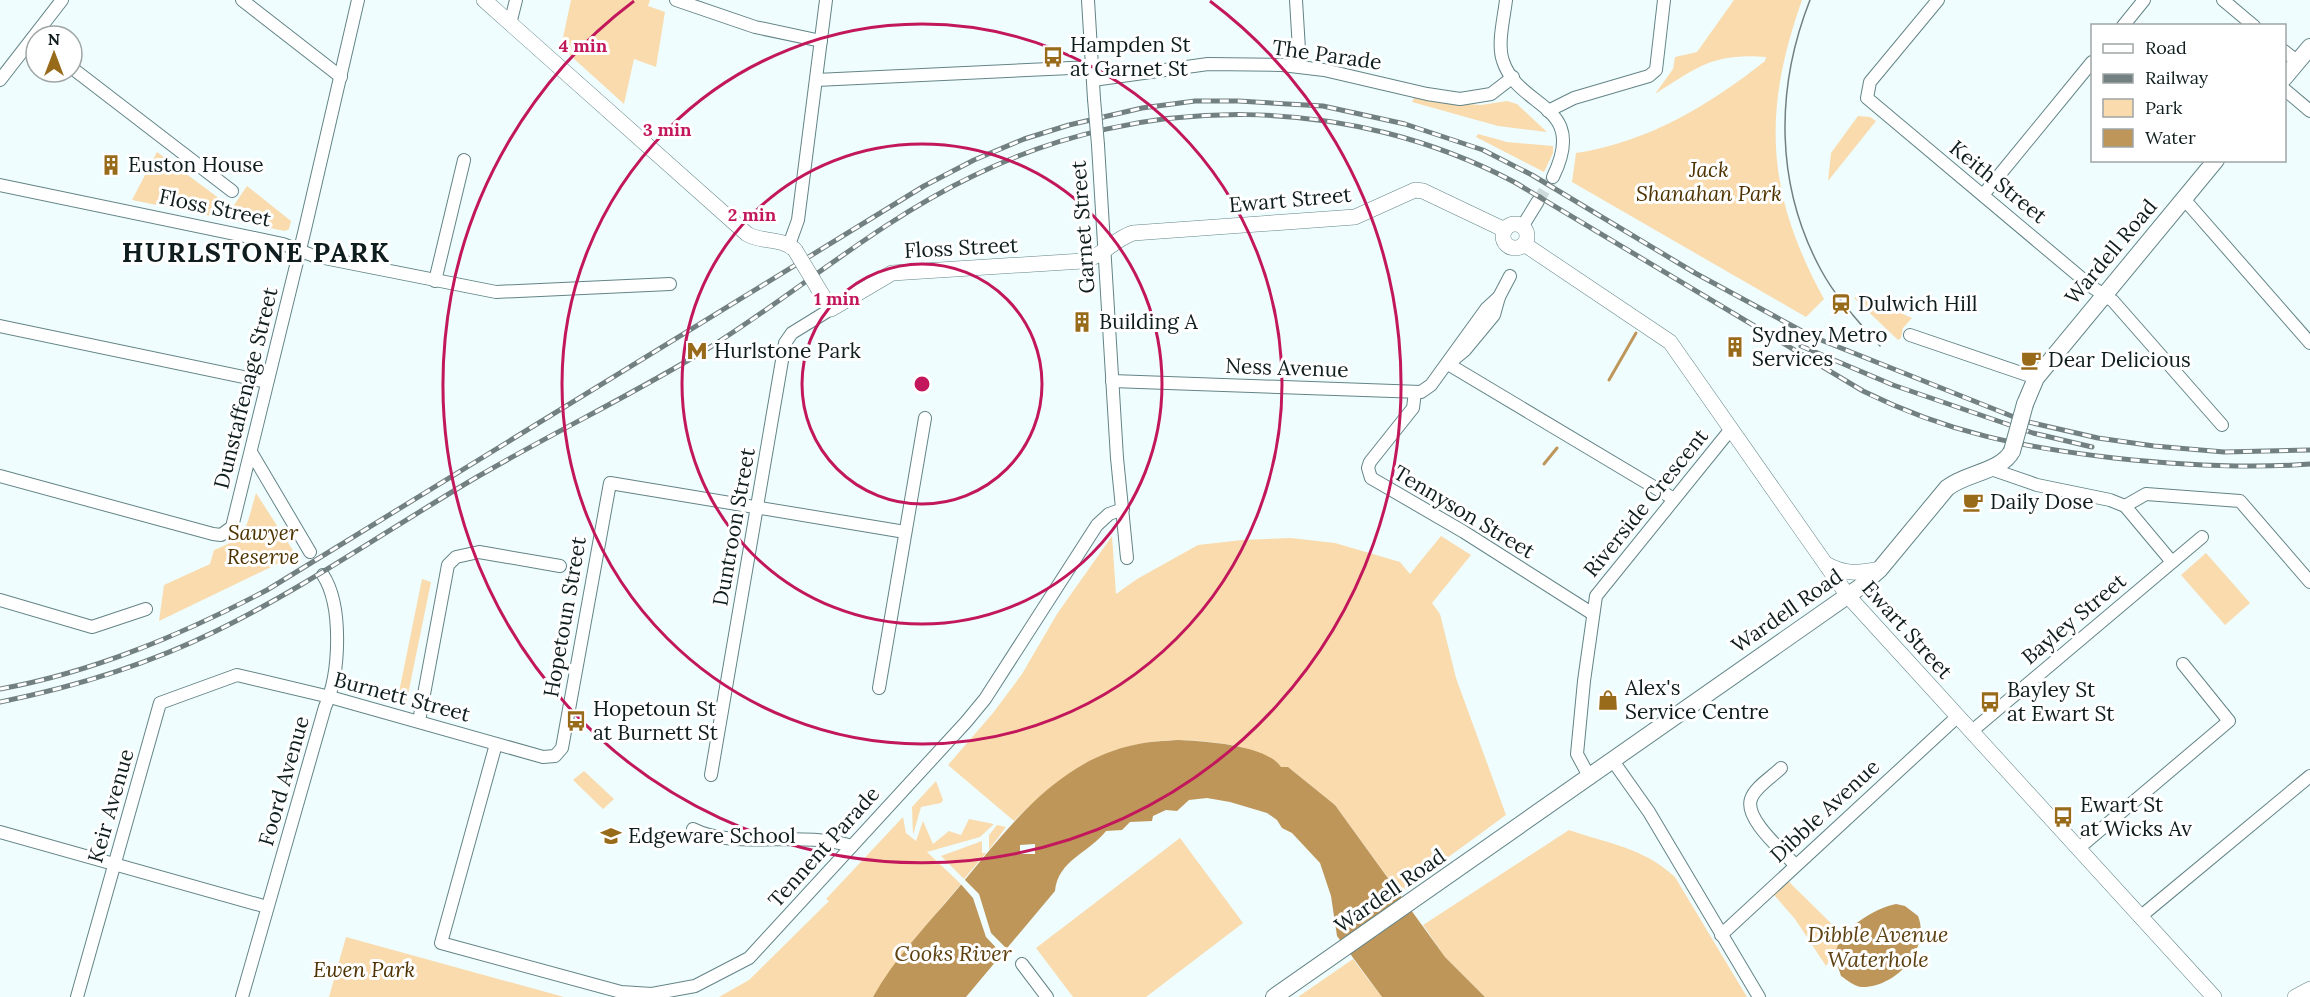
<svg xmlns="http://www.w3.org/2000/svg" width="2310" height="997" font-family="Lora,serif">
<rect width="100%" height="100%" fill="#effdfe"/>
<g fill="#f9dbae">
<path d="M571,0H650L648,6L665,12L656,67L634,59L624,104L561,47Z"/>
<path d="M1734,0H1802C1762,113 1766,193 1824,299L1806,317L1572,182L1576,153C1648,142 1708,106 1765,61L1766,57C1713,53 1698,67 1655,94L1673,69L1675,57L1697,52Z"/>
<path d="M1415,96L1454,103L1481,105L1507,101L1517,104L1547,132L1498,126L1412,102Z"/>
<path d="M1858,116L1870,117L1876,121L1828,181L1831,153Z"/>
<path d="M1478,134L1507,142L1553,146V153L1544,172L1476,137Z"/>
<path d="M157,152L232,208L247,186L291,221L289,229L285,231L132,200Z"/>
<path d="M1859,295L1912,318L1903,328L1901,338L1898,340L1854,298Z"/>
<path d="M256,493L296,555L159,621L164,585L210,564L214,550C249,537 246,526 256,493Z"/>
<path d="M1112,536L1116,594L1137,579L1198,545L1242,540L1291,538L1335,543L1400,562L1410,574L1441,536L1471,555L1432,603L1440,614L1456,678L1506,815L1399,893L1335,805L1288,767H1281C1265,752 1240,746 1218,743C1130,730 1075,761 1014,821L948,765L993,713L1022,674L1057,614Z"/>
<path d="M2206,553L2250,603L2225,625L2181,575Z"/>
<path d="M422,579L431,582L406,704L397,702Z"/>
<path d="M584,771L614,799L603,809L573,780Z"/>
<path d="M936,781L943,800L941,803L921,807L913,835L912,807Z"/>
<path d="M903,817L906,833L916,841L923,821L933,844L949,831L961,835L969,819L994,824L980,837L927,852L961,884L908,947L873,997H719L749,980L829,901L826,899Z"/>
<path d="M997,825L1006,827L989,850V835Z"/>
<path d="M1569,830C1608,844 1643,847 1675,877L1747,997H1485L1445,957L1423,925Z"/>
<path d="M1180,838L1243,923L1146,997H1073L1036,948Z"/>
<path d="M982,841V853H986L964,879L941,856Z"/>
<path d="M1783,876L1845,937L1826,966L1795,919L1769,889Z"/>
<path d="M346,937L564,997H329Z"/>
<path d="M1353,959L1382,997H1298Z"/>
</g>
<g fill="#be965a">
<path d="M1179,740C1203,741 1267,745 1281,767H1288L1335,805L1445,957L1485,997H1382L1337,936L1331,896L1320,863L1292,833L1282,828L1277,820L1267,813L1230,802L1207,798L1189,800L1177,811L1166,810L1153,816L1152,821L1130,822L1122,830L1106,831C1089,853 1058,860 1055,891L966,997H873C894,959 926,926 954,893C1004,834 1053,762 1134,745C1149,741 1164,741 1179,740Z"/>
<path d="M1896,904L1905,906L1918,916C1931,948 1896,988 1862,987C1855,987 1847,980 1841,976C1839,969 1835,960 1836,953C1838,930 1875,908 1896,904Z"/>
</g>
<g fill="#effdfe">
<path d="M1035,844V854H1020V845Z"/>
<path d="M963,878L979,894L991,933L1009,951L1004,956L986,937L973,898L959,882Z"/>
</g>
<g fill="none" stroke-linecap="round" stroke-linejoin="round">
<g stroke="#be965a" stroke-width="3">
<path d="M1609,380L1636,333"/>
<path d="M1544,464L1557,448"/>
</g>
<path stroke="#cedbdc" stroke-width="12" stroke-dasharray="12 6" stroke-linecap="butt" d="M1538,201L1553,177"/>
<g stroke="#648487" stroke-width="14">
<g id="minor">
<path d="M242,0L341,77"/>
<path d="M676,0L755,27L821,41"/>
<path d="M1088,0L1094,99"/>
<path d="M1296,0L1300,66"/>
<path d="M1506,0C1504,18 1497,44 1503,61C1519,110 1589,103 1553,177"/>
<path d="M1938,0L1870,82L1867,98L2092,287L2113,301L2222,425"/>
<path d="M2223,0L2254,26"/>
<path d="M510,24L516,0"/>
<path d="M2123,26L2144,0"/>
<path d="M2284,51L2298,62"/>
<path d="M72,68L232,191"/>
<path d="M0,80L62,0"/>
<path d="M816,80L1093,67"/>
<path d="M1093,80L1208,64L1282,65L1324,70L1427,94L1460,99L1491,94L1513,77"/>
<path d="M2284,89L2310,111"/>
<path d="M1548,111L1574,98L1649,76L1656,70L1664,0"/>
<path d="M1098,145L1117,458L1127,558"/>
<path d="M0,185L283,244L314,256L496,292L670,284"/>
<path d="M1983,195L2092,62"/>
<path d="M2184,199L2310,343"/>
<path d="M1522,227L1538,201"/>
<path d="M789,245L798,220L826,0"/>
<path d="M435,281L464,160"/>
<path d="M0,326L267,382"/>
<path d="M1910,335L2036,378"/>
<path d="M1454,359L1465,350L1494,315L1499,297L1510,276"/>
<path d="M1448,364L1674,499"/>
<path d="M1112,381L1421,392L1431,385L1486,309L1499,297"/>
<path d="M1415,392L1413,408L1370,462L1368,468L1371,478L1464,532L1593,614"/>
<path d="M251,452L310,552"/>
<path d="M1988,468L2037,485L2110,500L2125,506L2172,562"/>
<path d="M0,476L213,534L221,535L232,527L305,229L358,0"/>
<path d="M2125,506L2146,494L2240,501L2310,582"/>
<path d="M0,600L92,627L146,609"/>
<path d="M879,688L925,418"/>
<path d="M419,721L448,565L456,557L479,552L560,566"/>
<path d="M1972,731L2202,537"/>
<path d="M496,744L441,943L621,992L652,994L695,986L749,958L966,722L985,699L1097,525L1109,514L1123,509"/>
<path d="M1613,761L1649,812L1759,997"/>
<path d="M1781,768C1772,777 1755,787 1751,799C1744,819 1783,851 1795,865"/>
<path d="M711,775L785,343L792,333L831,309"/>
<path d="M1590,778L1577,754L1584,681L1596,596L1731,429"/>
<path d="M693,829C733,850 801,830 852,846"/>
<path d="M0,832L267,907"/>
<path d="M2079,848L2229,721L2183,664"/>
<path d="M2140,917L2310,776"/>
<path d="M1721,935L1957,717"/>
<path d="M1022,964L1047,997"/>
<path d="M77,997L160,703L237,675L330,697L543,757L555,756L562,748L610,483L905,532"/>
<path d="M242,997L325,707C340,674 343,606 323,575"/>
</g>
</g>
<g stroke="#648487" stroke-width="16">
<g id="tertiary">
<path d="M484,0L747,234C762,243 782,237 795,250"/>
<circle cx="1515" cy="236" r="12"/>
<path d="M1524,244L1670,342L1848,596L2214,997"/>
<path d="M821,293L831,309L892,273L1083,261C1102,257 1114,239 1133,233L1355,217L1415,190L1423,191L1505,230"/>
<path d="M1826,564C1845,575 1859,573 1880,569"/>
<path d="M2295,997L2310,989"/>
</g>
</g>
<g stroke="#648487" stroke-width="18">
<g id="secondary">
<path d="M2284,78L2310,47"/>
<path d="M2025,404L2036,378L2216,160"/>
<path d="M1274,997L1860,587L1880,569L1947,488C1965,473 2001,472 2012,451"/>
</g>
</g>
<use href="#minor" stroke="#fff" stroke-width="12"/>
<use href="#tertiary" stroke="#fff" stroke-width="15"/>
<use href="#secondary" stroke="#fff" stroke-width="16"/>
<path stroke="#738081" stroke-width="1.5" d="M1810,0C1775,89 1775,185 1821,270C1836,298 1859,322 1880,346"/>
<g stroke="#738081" stroke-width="5">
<g id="rail">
<path d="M1801,346L1893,385L2033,433L2092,447"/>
<path d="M0,689C94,672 183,634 267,590L924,186L974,160L1024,139L1069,125L1142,108L1195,101H1238L1323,106L1405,124L1483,150L1532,175L1695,273L1811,336L2024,421L2098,438L2154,446L2224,452L2310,450"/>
<path d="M0,702C74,687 147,665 216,631C306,587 390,528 477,477C554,432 636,393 712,346C799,291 879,221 973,176C1143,92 1349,94 1516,183L1863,391C1948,433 2021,447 2114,458C2180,465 2244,469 2310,464"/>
</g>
</g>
<use href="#rail" stroke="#fff" stroke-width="3" stroke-dasharray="9" stroke-linecap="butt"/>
<g stroke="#648487" stroke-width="14" stroke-linecap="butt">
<path id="minor-bridge" d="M1094,99L1098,145"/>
</g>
<g stroke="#648487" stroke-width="16" stroke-linecap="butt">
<path id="tertiary-bridge" d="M795,250L821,293"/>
</g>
<g stroke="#648487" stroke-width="18" stroke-linecap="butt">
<path id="secondary-bridge" d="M2012,451L2025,404"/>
</g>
<use href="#minor-bridge" stroke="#fff" stroke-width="12"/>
<use href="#tertiary-bridge" stroke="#fff" stroke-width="15"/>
<use href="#secondary-bridge" stroke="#fff" stroke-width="16"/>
</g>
<g fill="none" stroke="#c2185b" stroke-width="3">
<circle cx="922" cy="384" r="120"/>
<circle cx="922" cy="384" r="240"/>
<circle cx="922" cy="384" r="360"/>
<path d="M1210 1A479 479 0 1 1 634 1"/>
</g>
<defs>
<g id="bus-bare" transform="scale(1.62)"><path d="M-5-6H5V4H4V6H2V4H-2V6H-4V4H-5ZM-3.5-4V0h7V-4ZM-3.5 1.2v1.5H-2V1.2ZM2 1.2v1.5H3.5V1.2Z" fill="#986b1a" stroke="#fff" stroke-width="2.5" paint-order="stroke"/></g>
<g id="building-bare" transform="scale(1.62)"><path d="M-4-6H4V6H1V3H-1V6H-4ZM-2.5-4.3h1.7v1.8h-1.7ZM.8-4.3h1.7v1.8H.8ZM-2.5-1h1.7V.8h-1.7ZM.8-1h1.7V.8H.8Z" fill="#986b1a" stroke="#fff" stroke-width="2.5" paint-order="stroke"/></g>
<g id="station-bare" transform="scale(1.62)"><path d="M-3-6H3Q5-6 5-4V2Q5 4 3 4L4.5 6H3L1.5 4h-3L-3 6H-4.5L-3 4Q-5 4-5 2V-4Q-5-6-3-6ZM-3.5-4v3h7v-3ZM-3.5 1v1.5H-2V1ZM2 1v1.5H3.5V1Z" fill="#986b1a" stroke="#fff" stroke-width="2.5" paint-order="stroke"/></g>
<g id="metro-bare" transform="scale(1.62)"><path d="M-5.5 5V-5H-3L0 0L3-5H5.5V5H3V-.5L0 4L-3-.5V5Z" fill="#986b1a" stroke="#fff" stroke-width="2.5" paint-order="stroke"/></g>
<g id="cafe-bare" transform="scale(1.62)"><path d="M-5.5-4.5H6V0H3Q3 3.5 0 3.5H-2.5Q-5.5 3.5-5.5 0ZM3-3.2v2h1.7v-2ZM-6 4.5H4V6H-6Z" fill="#986b1a" stroke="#fff" stroke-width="2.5" paint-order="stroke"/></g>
<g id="shop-bare" transform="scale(1.62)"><path d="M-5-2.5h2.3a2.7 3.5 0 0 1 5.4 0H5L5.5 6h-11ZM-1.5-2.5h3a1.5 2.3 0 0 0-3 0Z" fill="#986b1a" stroke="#fff" stroke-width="2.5" paint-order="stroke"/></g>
<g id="school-bare" transform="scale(1.62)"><path d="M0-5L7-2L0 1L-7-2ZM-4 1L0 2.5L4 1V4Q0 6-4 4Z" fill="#986b1a" stroke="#fff" stroke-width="2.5" paint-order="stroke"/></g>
</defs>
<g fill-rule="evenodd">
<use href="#bus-bare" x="1053" y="57"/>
<use href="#building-bare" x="111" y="165"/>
<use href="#station-bare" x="1841" y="304"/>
<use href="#building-bare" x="1082" y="322"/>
<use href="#building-bare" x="1735" y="347"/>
<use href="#metro-bare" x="697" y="351"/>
<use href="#cafe-bare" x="2031" y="360"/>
<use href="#cafe-bare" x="1973" y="502"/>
<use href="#shop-bare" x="1608" y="700"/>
<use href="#bus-bare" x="1990" y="702"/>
<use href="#bus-bare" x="576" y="721"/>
<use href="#bus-bare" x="2063" y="817"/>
<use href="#school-bare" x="611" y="836"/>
</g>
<g text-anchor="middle" stroke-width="6" stroke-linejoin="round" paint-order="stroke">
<g font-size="21" fill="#101d1e" stroke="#fff" text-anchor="start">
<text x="1070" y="52">Hampden St<tspan x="1070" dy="24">at Garnet St</tspan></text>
<text x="128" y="172">Euston House</text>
<text x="1858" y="311">Dulwich Hill</text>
<text x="1099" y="329">Building A</text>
<text x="1752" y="342">Sydney Metro<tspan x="1752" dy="24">Services</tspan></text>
<text x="714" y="358">Hurlstone Park</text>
<text x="2048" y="367">Dear Delicious</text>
<text x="1990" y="509">Daily Dose</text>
<text x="1625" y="695">Alex's<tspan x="1625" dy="24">Service Centre</tspan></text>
<text x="2007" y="697">Bayley St<tspan x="2007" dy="24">at Ewart St</tspan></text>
<text x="593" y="716">Hopetoun St<tspan x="593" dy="24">at Burnett St</tspan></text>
<text x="2080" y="812">Ewart St<tspan x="2080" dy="24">at Wicks Av</tspan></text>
<text x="628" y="843">Edgeware School</text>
</g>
<g font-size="21" fill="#101d1e" stroke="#fff">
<text transform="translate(1327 55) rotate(8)" y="7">The Parade</text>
<text transform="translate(1998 182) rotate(39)" y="7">Keith Street</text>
<text transform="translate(1290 200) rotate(-5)" y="7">Ewart Street</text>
<text transform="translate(215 208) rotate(12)" y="7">Floss Street</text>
<text transform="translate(1083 227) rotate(-94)" y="7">Garnet Street</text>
<text transform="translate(961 248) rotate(-3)" y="7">Floss Street</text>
<text transform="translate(2111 252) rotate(-50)" y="7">Wardell Road</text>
<text transform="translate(1287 368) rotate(2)" y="7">Ness Avenue</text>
<text transform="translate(246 388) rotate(-76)" y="7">Dunstaffenage Street</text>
<text transform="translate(1646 503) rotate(-51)" y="7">Riverside Crescent</text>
<text transform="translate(1464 512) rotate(31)" y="7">Tennyson Street</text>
<text transform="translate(734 527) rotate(-80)" y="7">Duntroon Street</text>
<text transform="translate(1787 611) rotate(-35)" y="7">Wardell Road</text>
<text transform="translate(565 617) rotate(-80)" y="7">Hopetoun Street</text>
<text transform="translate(2074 619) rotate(-40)" y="7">Bayley Street</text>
<text transform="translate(1907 630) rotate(48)" y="7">Ewart Street</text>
<text transform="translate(402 697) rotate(15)" y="7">Burnett Street</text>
<text transform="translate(284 781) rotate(-74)" y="7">Foord Avenue</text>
<text transform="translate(111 806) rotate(-74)" y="7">Keir Avenue</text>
<text transform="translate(1825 811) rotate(-43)" y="7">Dibble Avenue</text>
<text transform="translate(824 847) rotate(-48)" y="7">Tennent Parade</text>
<text transform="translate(1390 891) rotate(-35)" y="7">Wardell Road</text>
</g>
<g font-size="21" font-style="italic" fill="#4e3300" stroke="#fff">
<text x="1709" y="177">Jack<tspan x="1709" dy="24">Shanahan Park</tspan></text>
<text x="263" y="540">Sawyer<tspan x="263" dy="24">Reserve</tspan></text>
<text x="364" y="977">Ewen Park</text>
</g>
<g font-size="22" font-style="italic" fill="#5d4111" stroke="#fff">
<text x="1878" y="942">Dibble Avenue<tspan x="1878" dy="25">Waterhole</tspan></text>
<text x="953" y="961">Cooks River</text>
</g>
<g font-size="27" font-weight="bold" letter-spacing="1.5" fill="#101d1e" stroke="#fff">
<text x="256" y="262">HURLSTONE PARK</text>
</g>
</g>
<circle cx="922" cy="384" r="9" fill="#c2185b" stroke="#fff" stroke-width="3"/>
<g font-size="18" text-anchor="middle" font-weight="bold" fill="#c2185b" stroke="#fff" stroke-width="6" stroke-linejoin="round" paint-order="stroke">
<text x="583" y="52">4 min</text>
<text x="667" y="136">3 min</text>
<text x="752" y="221">2 min</text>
<text x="837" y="305">1 min</text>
</g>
<rect x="2091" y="24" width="195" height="138" fill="#ffffff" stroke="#9fa5a5" stroke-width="1.5"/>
<rect x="2103" y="44" width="30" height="9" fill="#ffffff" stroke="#9fa5a5" stroke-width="1.5"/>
<text x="2145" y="54" font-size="18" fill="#101d1e">Road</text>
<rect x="2103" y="74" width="30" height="9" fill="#738081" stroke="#9fa5a5" stroke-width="1.5"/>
<text x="2145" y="84" font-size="18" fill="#101d1e">Railway</text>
<rect x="2103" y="99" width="30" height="18" fill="#f9dbae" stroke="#9fa5a5" stroke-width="1.5"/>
<text x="2145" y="114" font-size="18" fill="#101d1e">Park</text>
<rect x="2103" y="129" width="30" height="18" fill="#be965a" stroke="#9fa5a5" stroke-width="1.5"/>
<text x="2145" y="144" font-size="18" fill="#101d1e">Water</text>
<g transform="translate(54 54)"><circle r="28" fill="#ffffff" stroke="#9fa5a5" stroke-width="1.5"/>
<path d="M0-4.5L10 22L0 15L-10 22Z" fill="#986b1a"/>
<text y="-9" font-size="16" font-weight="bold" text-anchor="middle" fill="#101d1e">N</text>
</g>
</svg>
